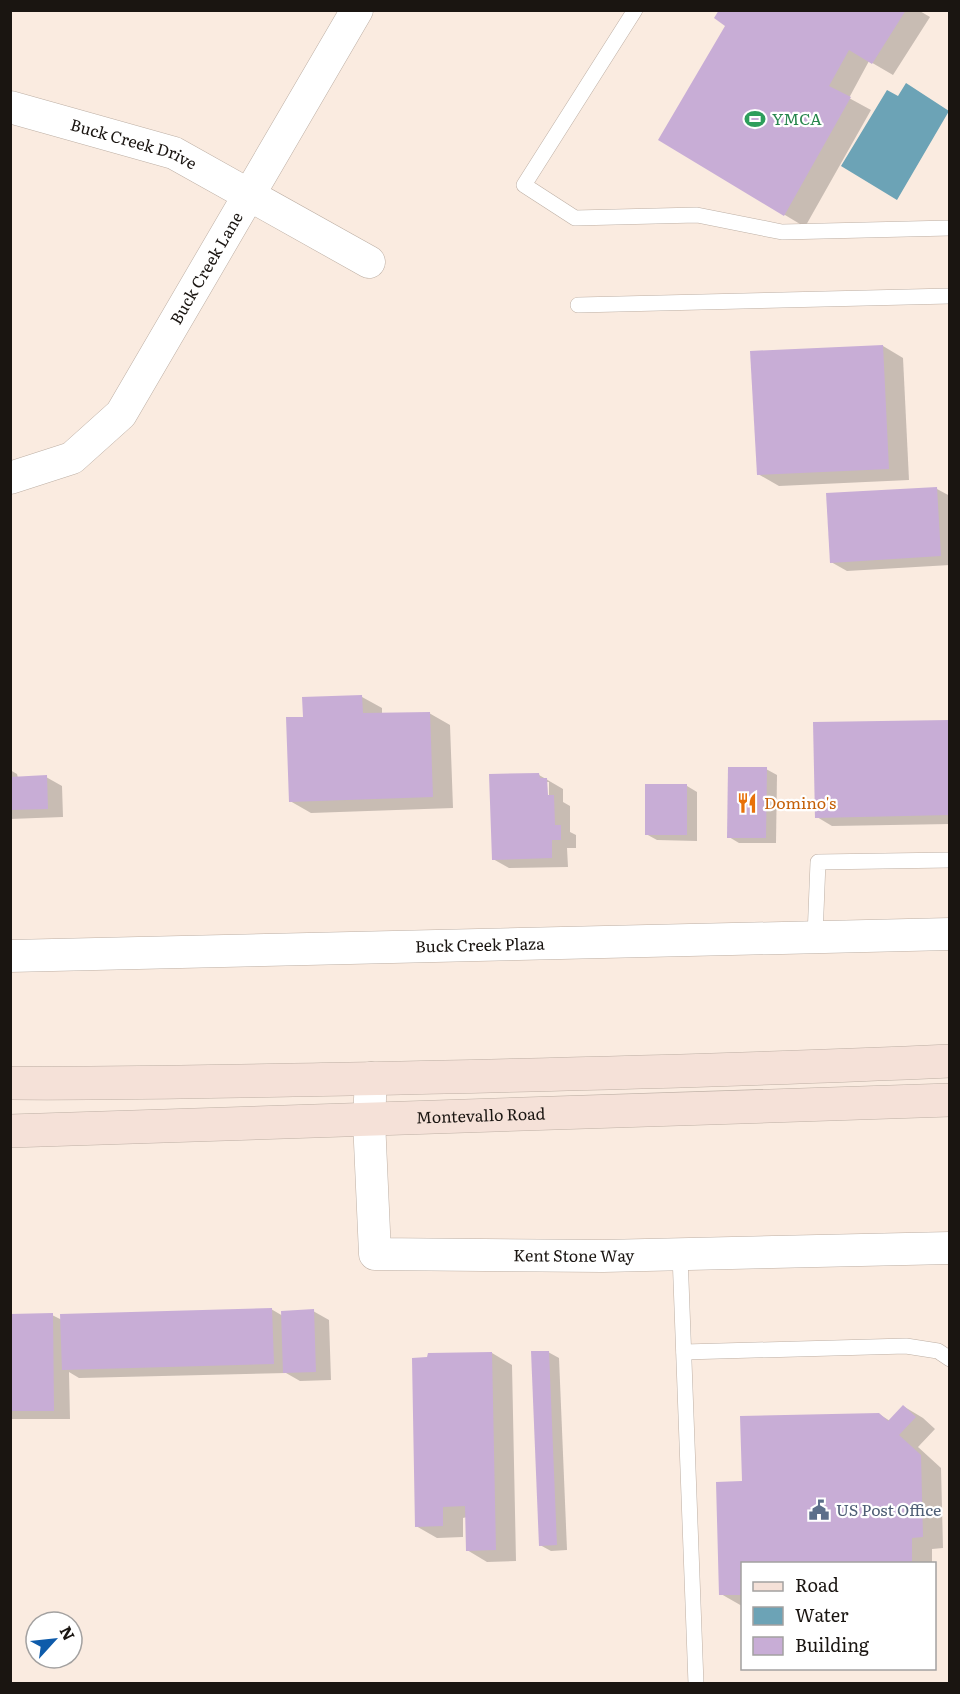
<svg xmlns="http://www.w3.org/2000/svg" width="960" height="1694" font-family="Literata,serif">
<rect width="100%" height="100%" fill="#faebe0"/>
<path fill="#6ca3b6" d="M906,83L949,111L897,200L841,166L887,90L898,96Z"/>
<g fill="#0003" fill-rule="evenodd">
<path d="M721,10H918L930,17L893,75L869,61L849,98L871,110L805,227L660,140L727,26Z"/>
<path d="M883,346L903,358L909,480L779,486L758,474Z"/>
<path d="M937,489L950,496V565L847,571L831,562Z"/>
<path d="M362,697L382,708V714L429,713L450,725L453,808L311,813L290,801L305,718Z"/>
<path d="M950,721V824L832,826L817,817Z"/>
<path d="M766,769L777,775L776,843H739L729,837Z"/>
<path d="M10,770L17,774L18,778L46,777L62,786L63,817L10,819Z"/>
<path d="M539,775L563,789V802L570,806V832L576,835V848H567L568,867L509,868L493,859ZM546,782H549V803H546Z"/>
<path d="M687,786L697,792V841L657,840L646,834Z"/>
<path d="M271,1309L283,1316L313,1311L329,1320L331,1380L300,1381L286,1373L79,1378L69,1372L70,1419H10V1315H52L62,1320Z"/>
<path d="M548,1352L559,1358L567,1550L551,1551L540,1545Z"/>
<path d="M492,1353L512,1365L516,1561L487,1562L467,1550V1517L463,1518V1537L437,1538L416,1526Z"/>
<path d="M903,1406L923,1418L935,1429L918,1447L941,1468L943,1548L932,1549V1564H742V1606L721,1594L744,1483L879,1414L890,1421Z"/>
</g>
<g fill="#c8add6">
<path d="M719,10H906L872,64L849,50L829,86L851,97L784,216L658,140L725,26L714,18Z"/>
<path d="M883,345L889,469L757,475L750,351Z"/>
<path d="M937,487L941,556L830,563L826,493Z"/>
<path d="M362,695L363,713L430,712L433,797L289,802L286,717H303L302,697Z"/>
<path d="M950,720V815L815,818L813,722Z"/>
<path d="M728,767H767L766,838H727Z"/>
<path d="M539,773L540,778H547L548,795H554L555,825H561V840H552V858L492,860L489,774Z"/>
<path d="M47,775L48,809L10,810V777Z"/>
<rect x="645" y="784" width="42" height="51"/>
<path d="M272,1308L274,1364L62,1370L60,1314Z"/>
<path d="M314,1309L316,1372L283,1373L281,1311Z"/>
<path d="M53,1313L54,1411H10V1314Z"/>
<path d="M531,1351H549L557,1545L539,1546Z"/>
<path d="M492,1352L496,1550L466,1551L465,1506L443,1507V1526L415,1527L412,1358L427,1357L428,1353Z"/>
<path d="M903,1405L916,1417L899,1435L921,1455L923,1537L912,1538V1564H742V1595H719L716,1482L742,1481L740,1416L879,1413L888,1421Z"/>
</g>
<g fill="none" stroke-linecap="round" stroke-linejoin="round">
<g stroke="#bdafa4" stroke-width="16">
<g id="lane">
<path d="M635,10L524,185L575,218L697,215L782,232L950,228"/>
<path d="M578,305L950,296"/>
<path d="M815,937L818,862L950,860"/>
<path d="M680,1254L696,1684"/>
<path d="M684,1352L906,1346L938,1351L950,1359"/>
</g>
</g>
<g stroke="#bdafa4" stroke-width="33">
<g id="street">
<path id="s1" d="M10,107L174,153L369,262"/>
<path id="s2" d="M10,478L72,458L121,414L357,10"/>
<path id="s3" d="M10,956L950,934"/>
<path id="s4" d="M371,1078L369,1120L375,1254L603,1256L950,1248"/>
</g>
</g>
<g stroke="#bdafa4" stroke-width="34">
<g id="secondary">
<path d="M10,1083C124,1084 237,1081 350,1079C550,1075 750,1070 950,1061"/>
<path id="s5" d="M10,1131L950,1100"/>
</g>
</g>
<use href="#lane" stroke="#fff" stroke-width="15"/>
<use href="#street" stroke="#fff" stroke-width="32"/>
<use href="#secondary" stroke="#f5e1d8" stroke-width="33"/>
</g>
<defs>
<g id="stadium-bare" transform="scale(1.62)"><path d="M0-5a6.5 5 0 1 0 0 10a6.5 5 0 1 0 0-10ZM-3.5-1.8h7v3.6h-7Z" fill="#2e9e5b" stroke="#fff" stroke-width="2.5" paint-order="stroke"/></g>
<g id="restaurant-bare" transform="scale(1.62)"><path d="M-5-6h1v4h1v-4h1v4h1v-4h1v5L-1.5 .5V6h-2V.5L-5-1ZM5-6V6H3V1.5H1.5Q1.5-4 5-6Z" fill="#e8710a" stroke="#fff" stroke-width="2.5" paint-order="stroke"/></g>
<g id="civic-bare" transform="scale(1.62)"><path d="M-.6-6.5H3V-4.5H.6V-3L4-1V1h2V6H-6V1h2V-1L-.6-3ZM-1.2 2.5V6h2.4V2.5Z" fill="#5c6f8a" stroke="#fff" stroke-width="2.5" paint-order="stroke"/></g>
</defs>
<g fill-rule="evenodd">
<use href="#stadium-bare" x="755" y="119"/>
<use href="#restaurant-bare" x="747" y="803"/>
<use href="#civic-bare" x="819" y="1510"/>
</g>
<g text-anchor="middle" stroke-width="4.5" stroke-linejoin="round" paint-order="stroke">
<g font-size="16" fill="#27864d" stroke="#fff" text-anchor="start">
<text x="772" y="125">YMCA</text>
</g>
<g font-size="16" fill="#1a1511" stroke="#fff">
<text dy="6" stroke="none"><textPath href="#s1" startOffset="129">Buck Creek Drive</textPath></text>
<text dy="6" stroke="none"><textPath href="#s2" startOffset="300">Buck Creek Lane</textPath></text>
<text dy="6" stroke="none"><textPath href="#s3" startOffset="470">Buck Creek Plaza</textPath></text>
<text dy="6" stroke="none"><textPath href="#s5" startOffset="471">Montevallo Road</textPath></text>
<text dy="6" stroke="none"><textPath href="#s4" startOffset="375">Kent Stone Way</textPath></text>
</g>
<g font-size="16" fill="#c56008" stroke="#fff" text-anchor="start">
<text x="764" y="809">Domino's</text>
</g>
<g font-size="16" fill="#4e5e75" stroke="#fff" text-anchor="start">
<text x="836" y="1516">US Post Office</text>
</g>
</g>
<rect width="960" height="1694" fill="none" stroke="#1a1511" stroke-width="24"/>
<rect x="741" y="1562" width="195" height="108" fill="#ffffff" stroke="#a3a1a0" stroke-width="1.5"/>
<rect x="753" y="1582" width="30" height="9" fill="#f5e1d8" stroke="#a3a1a0" stroke-width="1.5"/>
<text x="795" y="1592" font-size="18" fill="#1a1511">Road</text>
<rect x="753" y="1607" width="30" height="18" fill="#6ca3b6" stroke="#a3a1a0" stroke-width="1.5"/>
<text x="795" y="1622" font-size="18" fill="#1a1511">Water</text>
<rect x="753" y="1637" width="30" height="18" fill="#c8add6" stroke="#a3a1a0" stroke-width="1.5"/>
<text x="795" y="1652" font-size="18" fill="#1a1511">Building</text>
<g transform="translate(54 1640) rotate(63)"><circle r="28" fill="#ffffff" stroke="#a3a1a0" stroke-width="1.5"/>
<path d="M0-4.5L10 22L0 15L-10 22Z" fill="#0e5baa"/>
<text y="-9" font-size="16" font-weight="bold" text-anchor="middle" fill="#1a1511">N</text>
</g>
</svg>
